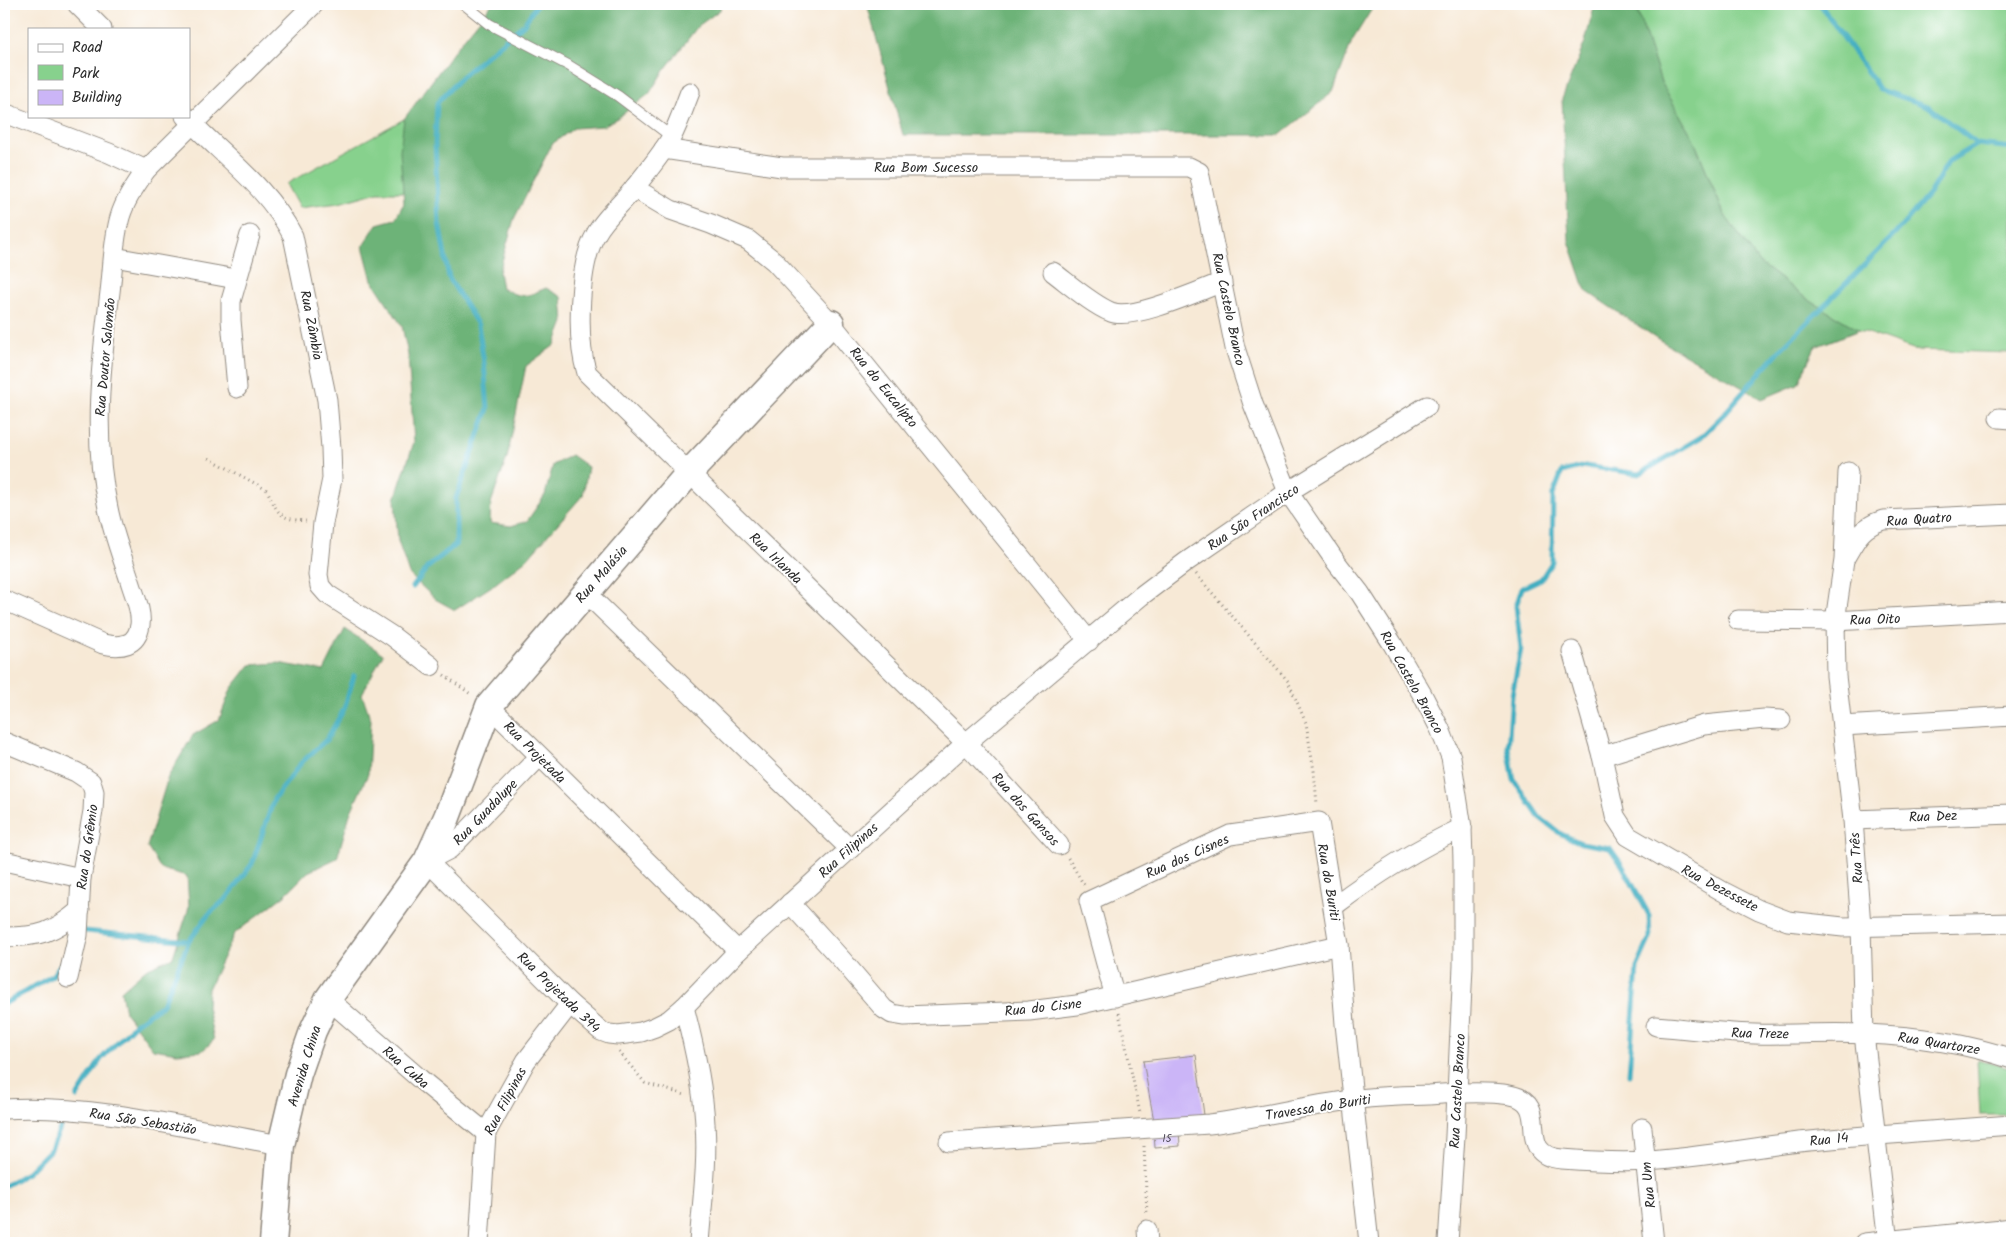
<svg xmlns="http://www.w3.org/2000/svg" width="2016" height="1247" font-family="Kalam,sans-serif">
<rect width="100%" height="100%" fill="#fff"/>
<filter id="ink" filterUnits="userSpaceOnUse"><feTurbulence type="fractalNoise" baseFrequency=".02" numOctaves="2"/><feDisplacementMap in="SourceGraphic" scale="10" xChannelSelector="R" yChannelSelector="G"/><feConvolveMatrix kernelMatrix="1 2 1 2 8 2 1 2 1" color-interpolation-filters="sRGB"/></filter>
<filter id="wash" filterUnits="userSpaceOnUse"><feTurbulence type="fractalNoise" baseFrequency=".0096" numOctaves="4" result="noise"/><feDisplacementMap in="SourceGraphic" scale="20" xChannelSelector="R" yChannelSelector="G"/><feGaussianBlur stdDeviation="1.12" result="paint"/><feColorMatrix in="noise" values="0 0 0 0 0 0 0 0 0 0 0 0 0 0 0 0 0 1.4 0 .05"/><feComposite in="paint" operator="in"/></filter>
<g filter="url(#wash)">
<rect width="100%" height="100%" fill="#f7e9d6"/>
<g fill="#87d18d" stroke="#597e5c">
<path d="M1635,4H2012V353L1916,350L1859,330L1807,299L1759,263L1724,214L1693,138L1661,82Z"/>
<path d="M404,119L403,192H378L339,203L299,208L286,184Z"/>
<path d="M1977,1059L2012,1069V1115H1980Z"/>
</g>
<g fill="#6db378" stroke="#4c6f52">
<path d="M492,4H721L720,10L698,26L663,72L649,94L619,117L603,126L574,128L552,144L514,219L499,272L502,288C522,299 525,297 546,288L562,297L564,322L555,345L526,366L507,458L491,503L490,523L511,526L527,521L545,495L553,465L571,455L588,467L583,495L526,560L495,584L455,610L435,599L409,574L398,541L395,499L414,442L408,355L402,326L372,280L363,246L377,224L395,219L404,203L400,151L404,119L457,47Z"/>
<path d="M867,4H1375L1352,41L1333,92L1280,135H903Z"/>
<path d="M1595,4H1635L1661,82L1693,138L1724,214L1759,263L1807,299L1859,330L1815,347L1798,384L1762,399L1658,339L1586,291L1569,241L1562,99L1585,42Z"/>
<path d="M345,629L383,654L362,694L371,720L368,774L350,814L337,858L308,872L286,894L234,934L208,989L207,1007L214,1040L202,1051L177,1053L153,1049L125,1012L121,991L146,969L173,957L189,907L187,876L161,869L147,847L168,777L193,735L219,720L231,689L250,665L278,663L324,671Z"/>
</g>
<g fill="none" stroke-linecap="round" stroke-linejoin="round">
<g stroke="#43aec1" stroke-width="5">
<path d="M1820,4L1880,90L1928,106L1977,144L2012,148"/>
<path d="M413,587L427,568L456,544V498L488,409L484,363L478,325L449,278L439,223L435,143L437,103L461,77L524,24L537,4"/>
<path d="M85,931L189,941"/>
<path d="M4,1004L52,976L66,957"/>
<path d="M1629,1074L1637,967L1650,938L1649,915L1622,865L1610,848L1581,843L1561,834L1539,817L1514,780L1508,748L1512,695L1521,649L1516,606L1522,588L1541,579L1552,562L1553,495L1562,472L1585,466L1639,474L1701,437L1724,414L1780,350L1896,233L1929,194L1949,161L1977,144"/>
<path d="M77,1097L101,1059L136,1023L163,1004L189,941L209,914L227,898L252,864L274,799L301,763L327,739L344,709L354,676"/>
<path d="M4,1186L27,1173L51,1149L62,1124"/>
</g>
</g>
<g id="blocks">
<g fill="#cbb5f7">
<path d="M1196,1055L1204,1115L1154,1121L1143,1061Z"/>
<path d="M1179,1129L1180,1146L1155,1148L1154,1131Z"/>
</g>
</g>
</g>
<g filter="url(#ink)">
<use href="#blocks" fill-opacity="0" stroke="#918a80" stroke-width="1"/>
<g fill="none" stroke-linecap="round" stroke-linejoin="round">
<g stroke="#918a80" stroke-width="12">
<path id="lane" d="M464,4L489,24L568,65L618,96L672,137"/>
</g>
<g stroke="#918a80" stroke-width="21">
<g id="street">
<path d="M77,4L102,29"/>
<path d="M690,92C684,107 679,123 671,138C661,155 647,172 635,187C623,203 605,217 596,234C578,265 576,340 587,373L966,743L1059,845"/>
<path d="M4,113L109,153L146,170"/>
<path d="M185,116C222,155 268,187 293,236L327,400L331,448L332,479L323,523L318,575L320,586L327,594L392,636L431,666"/>
<path d="M664,149L782,167H1189L1199,172L1235,348L1253,404L1288,492L1336,562L1360,593L1392,643L1422,694L1440,729L1451,757L1462,828L1463,861V966L1455,1136L1448,1243"/>
<path d="M634,188L671,210L711,224L748,240L774,261L831,323L1089,641"/>
<path d="M114,257L236,279"/>
<path d="M1053,272C1069,284 1093,305 1111,312C1132,321 1199,291 1222,282"/>
<path d="M237,388L231,320V301L250,235"/>
<path d="M1999,418L2012,419"/>
<path d="M1848,472L1844,560L1835,621L1836,676L1853,820L1861,926L1864,1034L1888,1243"/>
<path d="M1845,558C1856,539 1861,527 1883,520L2012,514"/>
<path d="M585,592L850,849"/>
<path d="M4,600L103,644C121,648 137,646 140,625C142,611 135,597 131,584C123,559 113,534 108,508C92,437 101,364 110,292C113,268 113,241 120,217C125,200 136,185 146,170L314,4"/>
<path d="M1738,620L1835,621L2012,611"/>
<path d="M1572,651L1602,756L1615,816L1628,836L1722,891L1759,910L1788,921L1843,927L2012,923"/>
<path d="M489,706L738,951"/>
<path d="M1842,726L2012,716"/>
<path d="M4,742L76,772L91,782L94,792L93,811L81,878L78,935L68,978"/>
<path d="M1602,756L1704,725L1764,719L1781,720"/>
<path d="M539,757L450,849L427,861L570,1004L601,1031L609,1034L618,1035L641,1032L655,1027L669,1020L684,1007L738,951L966,743L1141,596L1186,562L1288,492L1427,406"/>
<path d="M1853,820L2012,814"/>
<path d="M4,861L81,878"/>
<path d="M790,903L842,960L884,1009L892,1014L904,1016L1029,1011L1077,1005L1339,945"/>
<path d="M1334,906C1375,875 1416,849 1462,828"/>
<path d="M4,937C39,937 53,933 80,910"/>
<path d="M1115,997L1089,901L1230,835L1319,822L1339,945L1345,1024L1369,1243"/>
<path d="M328,999L420,1079L486,1133"/>
<path d="M684,1007C694,1045 703,1084 705,1124C708,1164 702,1203 699,1243"/>
<path d="M1656,1026C1689,1029 1722,1033 1755,1034C1792,1035 1829,1032 1866,1034C1916,1036 1965,1043 2012,1059"/>
<path d="M4,1109C97,1104 190,1129 281,1145"/>
<path d="M1642,1128L1654,1243"/>
<path d="M949,1142L1209,1124C1257,1118 1304,1106 1352,1100C1377,1096 1403,1096 1429,1095C1453,1093 1486,1091 1510,1095C1555,1103 1511,1155 1562,1159C1589,1161 1619,1163 1647,1161C1698,1158 1749,1148 1799,1142C1870,1135 1941,1130 2012,1125"/>
<path d="M1147,1230L1148,1243"/>
<path d="M479,1243L486,1133L526,1061L570,1004"/>
<path d="M1864,1243L2012,1228"/>
</g>
</g>
<g stroke="#918a80" stroke-width="29">
<path id="secondary" d="M273,1243L281,1145L298,1074L313,1031L328,999L427,861L447,817L489,706L689,473L831,323"/>
</g>
<g stroke="#918a80" stroke-width="3" stroke-dasharray="1 4" stroke-linecap="butt">
<path d="M209,458L267,490C278,513 278,519 306,521"/>
<path d="M1196,574L1288,681L1306,723L1314,771L1317,804"/>
<path d="M444,675L472,695"/>
<path d="M1068,858L1084,885"/>
<path d="M1119,1013L1140,1113"/>
<path d="M619,1052L645,1083L685,1095"/>
<path d="M1144,1146L1147,1215"/>
</g>
<use href="#lane" stroke="#fff" stroke-width="10"/>
<use href="#street" stroke="#fff" stroke-width="19"/>
<use href="#secondary" stroke="#fff" stroke-width="26"/>
</g>
</g>
<g text-anchor="middle" stroke-width="4" stroke-linejoin="round" paint-order="stroke">
<g font-size="11" fill="#534e5e">
<text x="1167" y="1142">15</text>
</g>
<g font-size="14" fill="#2b2b2b" stroke="#fff">
<text x="926" y="172">Rua Bom Sucesso</text>
<text transform="translate(1229 309) rotate(78)" y="5">Rua Castelo Branco</text>
<text transform="translate(312 325) rotate(79)" y="5">Rua Zâmbia</text>
<text transform="translate(105 357) rotate(-85)" y="5">Rua Doutor Salomão</text>
<text transform="translate(884 387) rotate(51)" y="5">Rua do Eucalípto</text>
<text transform="translate(1253 517) rotate(-34)" y="5">Rua São Francisco</text>
<text transform="translate(1919 519) rotate(-4)" y="5">Rua Quatro</text>
<text transform="translate(776 558) rotate(44)" y="5">Rua Irlanda</text>
<text transform="translate(601 574) rotate(-49)" y="5">Rua Malásia</text>
<text transform="translate(1875 619) rotate(-2)" y="5">Rua Oito</text>
<text transform="translate(1412 682) rotate(61)" y="5">Rua Castelo Branco</text>
<text transform="translate(535 752) rotate(45)" y="5">Rua Projetada</text>
<text transform="translate(1026 809) rotate(48)" y="5">Rua dos Gansos</text>
<text transform="translate(485 812) rotate(-46)" y="5">Rua Guadalupe</text>
<text transform="translate(1933 816) rotate(-2)" y="5">Rua Dez</text>
<text transform="translate(87 847) rotate(-82)" y="5">Rua do Grêmio</text>
<text transform="translate(848 850) rotate(-42)" y="5">Rua Filipinas</text>
<text transform="translate(1187 856) rotate(-24)" y="5">Rua dos Cisnes</text>
<text transform="translate(1856 858) rotate(-94)" y="5">Rua Três</text>
<text transform="translate(1329 882) rotate(80)" y="5">Rua do Buriti</text>
<text transform="translate(1720 888) rotate(28)" y="5">Rua Dezessete</text>
<text transform="translate(559 992) rotate(44)" y="5">Rua Projetada 394</text>
<text transform="translate(1043 1007) rotate(-6)" y="5">Rua do Cisne</text>
<text transform="translate(1760 1033) rotate(1)" y="5">Rua Treze</text>
<text transform="translate(1939 1043) rotate(9)" y="5">Rua Quartorze</text>
<text transform="translate(304 1066) rotate(-73)" y="5">Avenida China</text>
<text transform="translate(406 1067) rotate(41)" y="5">Rua Cuba</text>
<text transform="translate(1457 1091) rotate(-87)" y="5">Rua Castelo Branco</text>
<text transform="translate(505 1101) rotate(-62)" y="5">Rua Filipinas</text>
<text transform="translate(1318 1107) rotate(-9)" y="5">Travessa do Buriti</text>
<text transform="translate(143 1121) rotate(9)" y="5">Rua São Sebastião</text>
<text transform="translate(1829 1139) rotate(-6)" y="5">Rua 14</text>
<text transform="translate(1648 1185) rotate(-96)" y="5">Rua Um</text>
</g>
</g>
<rect width="2016" height="1247" fill="none" stroke="#fff" stroke-width="20"/>
<rect x="28" y="28" width="162" height="90" fill="#ffffff" stroke="#aaaaaa"/>
<rect x="38" y="44" width="25" height="8" fill="#ffffff" stroke="#aaaaaa"/>
<text x="72" y="52" font-size="15" fill="#2b2b2b">Road</text>
<rect x="38" y="65" width="25" height="15" fill="#87d18d" stroke="#aaaaaa"/>
<text x="72" y="78" font-size="15" fill="#2b2b2b">Park</text>
<rect x="38" y="90" width="25" height="15" fill="#cbb5f7" stroke="#aaaaaa"/>
<text x="72" y="102" font-size="15" fill="#2b2b2b">Building</text>
</svg>
